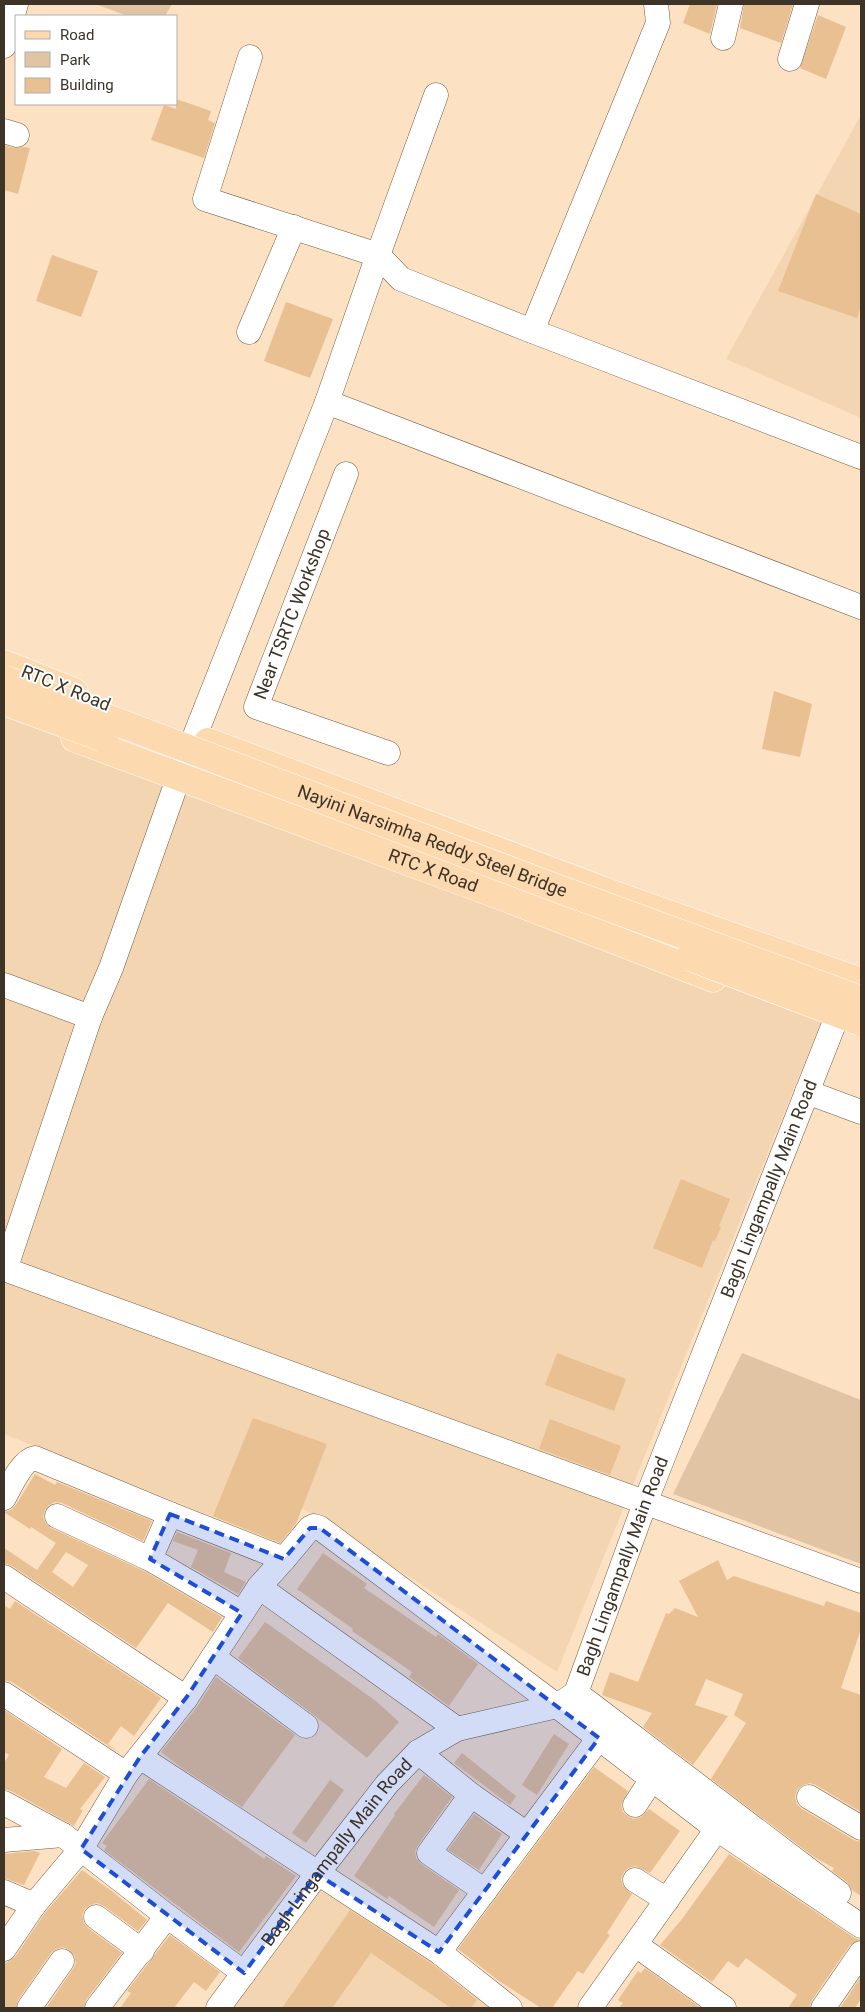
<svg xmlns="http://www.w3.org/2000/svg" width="865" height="2012" font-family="Roboto,sans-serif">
<rect width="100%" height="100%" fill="#fce1c3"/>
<g fill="#f4d5b1">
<path d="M861,115V418L726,359Z"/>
<path d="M4,717L669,963L821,1022L557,1672L299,1506L272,1540L4,1434Z"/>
<path d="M316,1884L503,2008H227Z"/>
</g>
<g fill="#e1c4a4">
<path d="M95,4H172L165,16H128Z"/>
<path d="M742,1353L861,1400V1564L673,1494Z"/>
</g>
<g fill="#e9c091" fill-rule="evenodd">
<path d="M690,4H717L710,34L683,23Z"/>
<path d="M744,4H793L781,43L740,28Z"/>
<path d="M818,15L846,27L826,79L800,68Z"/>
<path d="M176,99L211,111L208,120L215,123L204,158L151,140L164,105L176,109Z"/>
<path d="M4,145L13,148L24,147L30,148L18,194L4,190Z"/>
<path d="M816,194L861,214V306L857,318L778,291Z"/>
<path d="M52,255L98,271L81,317L36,301Z"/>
<path d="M286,302L333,319L310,378L264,361Z"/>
<path d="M774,691L812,704L800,757L762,749Z"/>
<path d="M681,1179L730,1199L719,1226L721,1227L715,1241L713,1240L702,1268L653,1248Z"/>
<path d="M557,1353L626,1379L614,1411L545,1385Z"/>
<path d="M253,1418L327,1444L296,1524L280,1543L213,1516Z"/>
<path d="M550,1419L621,1446L610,1475L539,1449Z"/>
<path d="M35,1474L55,1485L57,1482L152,1521L143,1541L62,1503L55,1502L49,1505L45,1510L43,1517L46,1523L51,1528L144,1571L222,1617L213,1632L168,1603L136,1648L12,1566L4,1563V1548L37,1570L56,1543L31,1527L30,1529L4,1512L11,1510L16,1505ZM66,1552L88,1565L73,1587L52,1572Z"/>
<path d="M177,1532L231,1553L224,1572L246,1582L238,1594L191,1567L198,1550L173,1541Z"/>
<path d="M323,1553L367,1584L364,1588L436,1637L438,1634L478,1664L449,1706L409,1677L412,1672L352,1631L353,1629L297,1589Z"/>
<path d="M718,1560L727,1580L734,1576L824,1606L826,1601L861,1613V1629L841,1688L861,1695V1812L816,1785L810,1783L803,1785L797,1790L795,1797L797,1804L802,1809L854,1840L861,1842V1896L852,1890L847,1882L832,1871L834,1868L814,1857L711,1779L746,1723L734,1715L743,1694L706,1679L695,1705L728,1716L693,1765L643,1727L652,1713L602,1695L610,1672L638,1682L666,1613L669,1614L675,1608L698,1617L679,1581Z"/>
<path d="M15,1601L161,1698L134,1736L121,1726L108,1744L121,1754L12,1682L4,1680V1605L10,1609Z"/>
<path d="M265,1622L376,1701L399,1722L367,1758L314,1715L238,1658Z"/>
<path d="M216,1677L295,1735L242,1807L183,1769L161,1752L197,1707Z"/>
<path d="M4,1710L62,1749L44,1777L66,1788L84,1763L105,1777L80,1809L83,1810L74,1826L11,1791L4,1789V1763L9,1755L4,1752Z"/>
<path d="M554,1734L569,1744L537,1795L522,1785Z"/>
<path d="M462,1753L516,1796L510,1805L454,1763Z"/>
<path d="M594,1767L628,1791L621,1805L623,1812L627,1816L634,1819L641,1817L649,1809L680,1831L650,1873L635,1866L628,1868L624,1872L621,1879L623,1886L632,1894L607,1933L610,1935L583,1974L578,1971L552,2008H541L499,1981L458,1949Z"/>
<path d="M424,1775L452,1797L418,1845L415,1851L416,1858L421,1864L459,1890L434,1927L389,1896L387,1899L354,1876L395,1815L394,1814Z"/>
<path d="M149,1779L201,1814L264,1859L266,1856L296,1876L239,1952L104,1850L107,1846L102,1843Z"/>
<path d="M330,1780L344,1790L306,1843L292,1833Z"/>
<path d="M474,1814L502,1834L479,1870L448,1850Z"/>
<path d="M35,1851L40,1853L24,1885L4,1878V1854Z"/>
<path d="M729,1854L853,1937L860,1940L850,1945L812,2000L809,2008H788L797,1995L746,1958L738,1968L728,1961L712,1982L660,1945L682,1919Z"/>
<path d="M82,1870L113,1892L147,1920L138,1931L104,1906L97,1903L90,1905L85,1909L82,1915L84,1923L88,1928L122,1953L86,2000L84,2008H46L73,1969L76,1963L74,1955L69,1950L63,1947L56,1949L51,1953L18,2000L16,2008H4V1964L15,1957L45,1913Z"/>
<path d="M350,1910L432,1964L477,2000L471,2008H451L371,1953L332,2008H282Z"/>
<path d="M170,1935L220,1972L206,1991L194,1982L174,2008H120L131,1993L127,1991Z"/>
<path d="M645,1968L701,2008H619L623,2003L618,2000L638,1971L641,1973Z"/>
<path d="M861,1977V1999L855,2008H840Z"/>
</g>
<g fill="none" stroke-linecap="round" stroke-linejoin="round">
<g stroke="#735d42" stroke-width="25">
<g id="minor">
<path d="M723,38L731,4"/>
<path d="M4,46L16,4"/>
<path d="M250,57L205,199L378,255L401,279L532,331L861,457"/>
<path d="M790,59L807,4"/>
<path d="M4,131L17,135"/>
<path d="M532,331L658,23L656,4"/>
<path d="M249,332L294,227"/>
<path d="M327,402L861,607"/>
<path d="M346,474L256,707L388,753"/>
<path d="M4,985L90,1017"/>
<path d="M807,1092L861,1112"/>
<path d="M4,1269L861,1581"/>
<path d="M5,1270L90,1017L111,968L179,776L327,402L378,255L436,95"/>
<path d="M4,1498C10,1487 22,1460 35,1458L170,1514L284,1559L310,1528L314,1526L320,1528L557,1706L717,1829L861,1926"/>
<path d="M57,1516L150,1559L170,1514"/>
<path d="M150,1559L242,1613"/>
<path d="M4,1577L186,1698"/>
<path d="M259,1587L457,1729"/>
<path d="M213,1657L306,1726"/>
<path d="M576,1693L839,1893"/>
<path d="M4,1694L126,1774"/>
<path d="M418,1752L471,1795L527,1834"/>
<path d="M140,1757L439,1952L510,2008"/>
<path d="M471,1795L429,1853L485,1891"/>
<path d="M809,1797L861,1828"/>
<path d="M4,1803L63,1835L167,1916L97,2008"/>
<path d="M635,1805L652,1779"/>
<path d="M4,1840L63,1835"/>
<path d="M635,1880L667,1900"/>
<path d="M4,1892L34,1905"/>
<path d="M167,1916L244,1973"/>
<path d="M96,1917L142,1951"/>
<path d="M636,1945L724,2008"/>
<path d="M4,1949L34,1905L81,1849L126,1774L186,1698L259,1587L284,1559"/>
<path d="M439,1952L599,1738"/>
<path d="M29,2008L62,1961"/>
<path id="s1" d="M218,2008L317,1874L387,1784L418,1752L457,1729L557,1706L576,1693L645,1503L845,996"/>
<path d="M590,2008L717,1829"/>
<path d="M823,2008L861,1953"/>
</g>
</g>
<g stroke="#fff" stroke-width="29">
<g id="major">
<path d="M4,664L74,692"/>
<path id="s2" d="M75,738L507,898L713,978"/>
<path d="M208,742L620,897L861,982"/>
</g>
</g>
<use href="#minor" stroke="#fff" stroke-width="24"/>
<use href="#major" stroke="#fdd9af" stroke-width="28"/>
<g stroke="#fff" stroke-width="29" stroke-linecap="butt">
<g id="major-bridge">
<path id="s3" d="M4,679L548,885L861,1000"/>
<path d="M4,701L104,738"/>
<path d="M690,957L861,1022"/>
</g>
</g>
<use href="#major-bridge" stroke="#fdd9af" stroke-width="28"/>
</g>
<path fill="#1d4ed8" fill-opacity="0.2" stroke="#1d4ed8" stroke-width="4" stroke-dasharray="10 6" stroke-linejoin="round" d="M170,1514L284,1559L310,1528H320L599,1738L439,1952L317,1874L244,1973L81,1849L140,1757L186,1698L242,1613L150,1559Z"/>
<g text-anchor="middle" stroke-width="4" stroke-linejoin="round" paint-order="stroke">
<g font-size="18" fill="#3d3327" stroke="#fff">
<text transform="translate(292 614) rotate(-69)" y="6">Near TSRTC Workshop</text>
<text transform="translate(66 688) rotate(22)" y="6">RTC X Road</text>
<text dy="6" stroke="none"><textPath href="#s3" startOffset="458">Nayini Narsimha Reddy Steel Bridge</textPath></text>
<text dy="6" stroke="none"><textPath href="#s2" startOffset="382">RTC X Road</textPath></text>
<text dy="6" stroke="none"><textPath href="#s1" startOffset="1036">Bagh Lingampally Main Road</textPath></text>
<text dy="6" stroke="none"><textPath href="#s1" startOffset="631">Bagh Lingampally Main Road</textPath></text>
<text dy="6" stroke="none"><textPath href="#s1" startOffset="196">Bagh Lingampally Main Road</textPath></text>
</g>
</g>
<rect width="865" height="2012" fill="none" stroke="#3d3327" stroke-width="10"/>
<rect x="15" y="15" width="162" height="90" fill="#ffffff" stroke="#b1ada9"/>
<rect x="25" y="31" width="25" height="8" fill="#fdd9af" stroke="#b1ada9"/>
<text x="60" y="40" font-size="15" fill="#3d3327">Road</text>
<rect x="25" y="52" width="25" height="15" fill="#e1c4a4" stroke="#b1ada9"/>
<text x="60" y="65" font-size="15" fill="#3d3327">Park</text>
<rect x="25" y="78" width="25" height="15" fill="#e9c091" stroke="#b1ada9"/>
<text x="60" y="90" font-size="15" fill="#3d3327">Building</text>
</svg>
